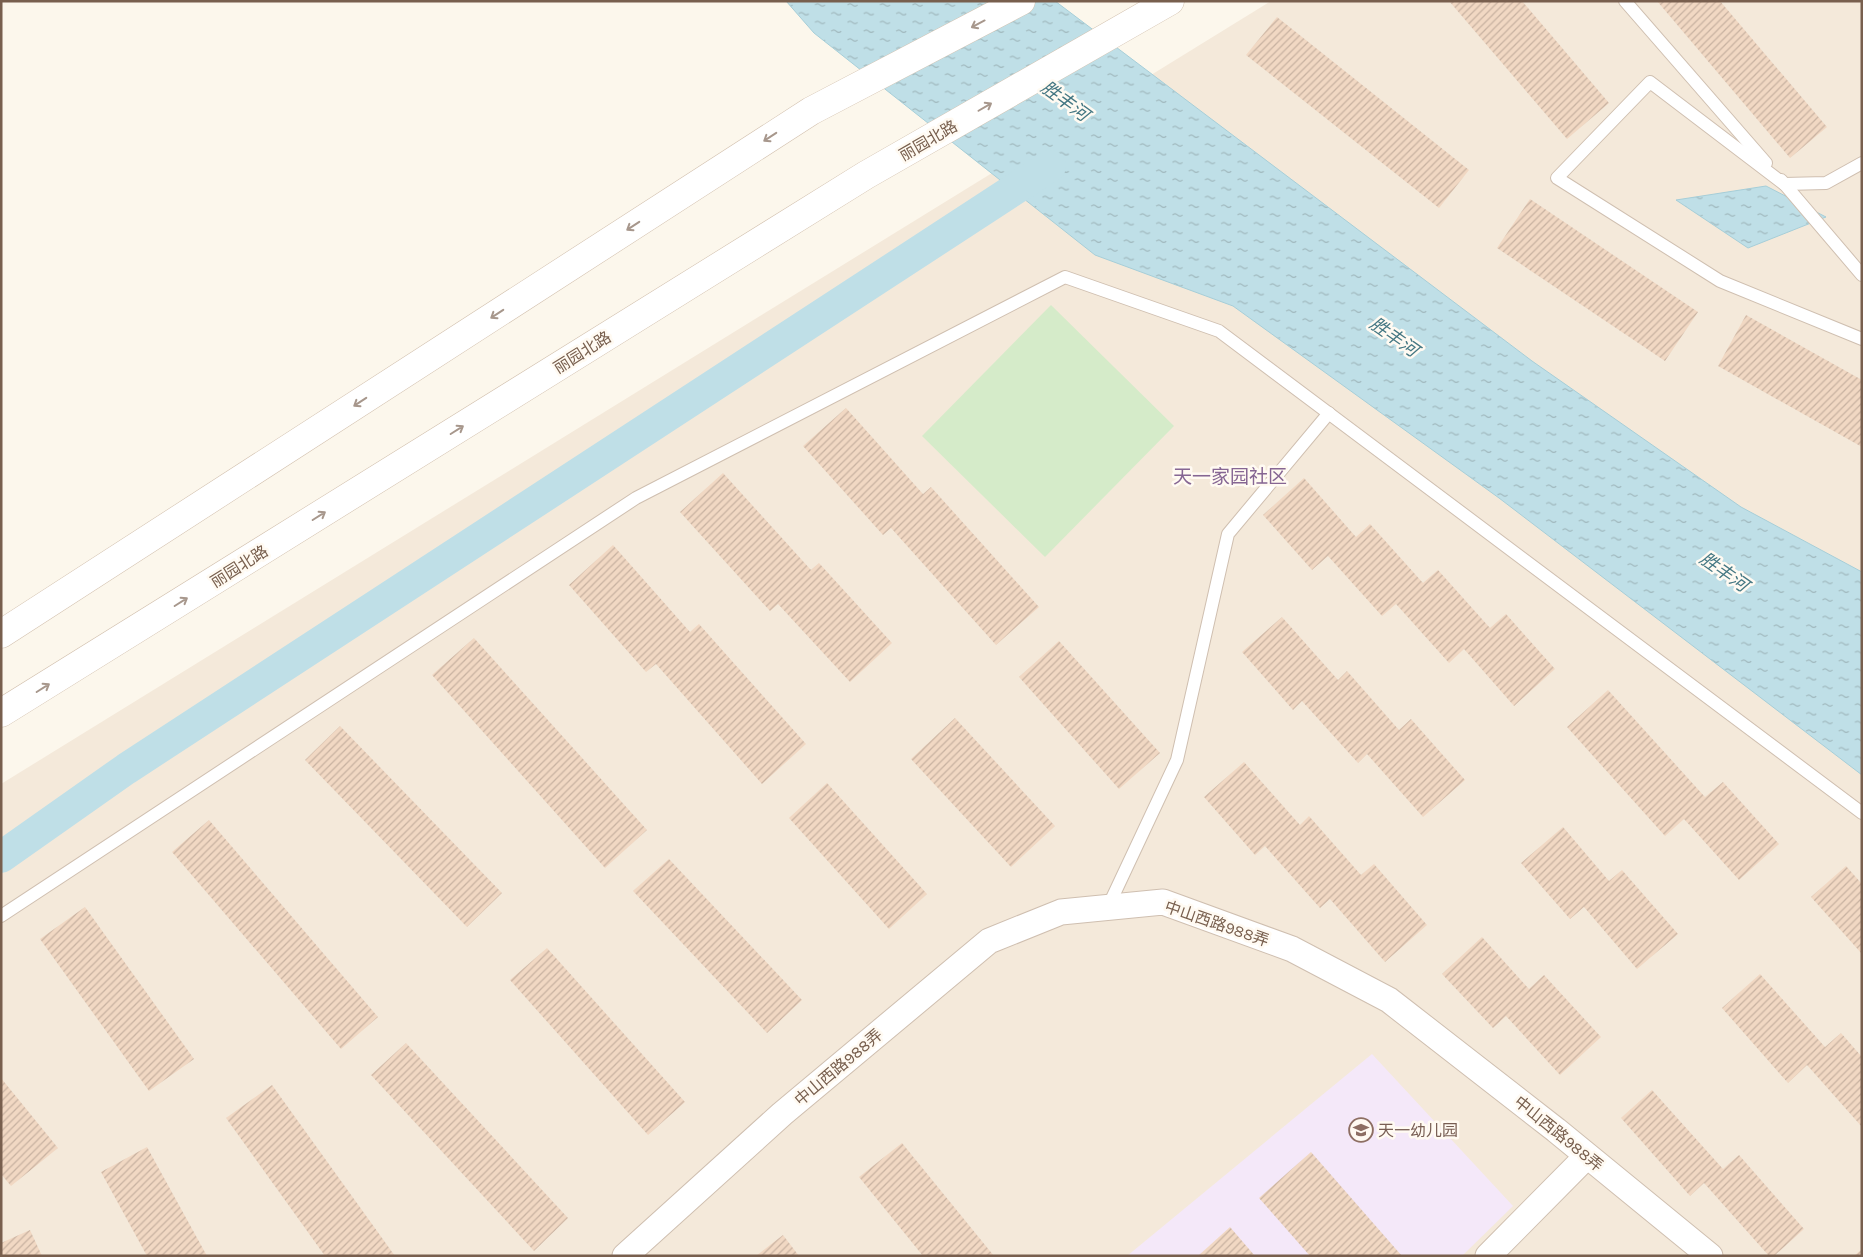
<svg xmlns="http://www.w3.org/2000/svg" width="1863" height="1257" font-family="Karla,'Noto Sans SC',sans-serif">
<defs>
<pattern id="water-ripples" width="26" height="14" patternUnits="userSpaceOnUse" patternTransform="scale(1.25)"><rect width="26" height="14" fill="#bfdfe7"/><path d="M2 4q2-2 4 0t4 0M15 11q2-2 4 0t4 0" fill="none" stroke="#a0b8bd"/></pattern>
<pattern id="building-hatch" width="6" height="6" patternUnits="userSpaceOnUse" patternTransform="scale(1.25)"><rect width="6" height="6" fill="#f1d8c3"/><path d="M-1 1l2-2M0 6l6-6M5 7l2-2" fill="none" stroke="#c8b2a1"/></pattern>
</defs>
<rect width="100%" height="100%" fill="#fcf7ec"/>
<path fill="#f4e9da" d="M1271,1H1862V1256H1V784Z"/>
<path fill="#f4e8f9" d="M1372,1054L1513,1206L1462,1256H1127Z"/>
<path fill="#d5ebc9" d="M1051,305L1174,426L1045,557L922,436Z"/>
<g fill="url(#water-ripples)" stroke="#a6ced8">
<path d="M786,1H1055L1532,361L1741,507L1862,572V775L1499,498L1233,306L1095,255L814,33Z"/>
<path d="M1766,186L1826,217L1748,248L1676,200Z"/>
</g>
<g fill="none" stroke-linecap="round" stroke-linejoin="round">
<path stroke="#bfdfe7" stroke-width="32" d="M1,857L126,769L1050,166"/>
</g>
<g fill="url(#building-hatch)">
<path d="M1449,1H1522L1609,103L1567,139Z"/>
<path d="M1657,1H1720L1827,127L1790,158Z"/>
<path d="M1277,17L1469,170L1439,208L1246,55Z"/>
<path d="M1530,199L1698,312L1665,361L1497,248Z"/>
<path d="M1746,315L1862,380V447L1718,366Z"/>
<path d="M846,408L923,494L931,487L1039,607L996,645L891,528L883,535L803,446Z"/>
<path d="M723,473L811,570L819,563L892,643L850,682L778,604L770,611L680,512Z"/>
<path d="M1304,478L1356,537L1370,524L1423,583L1438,570L1490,628L1506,614L1555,669L1514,706L1464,649L1449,663L1396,604L1382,616L1328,556L1312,570L1263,515Z"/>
<path d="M613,545L690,632L699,624L806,744L762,784L656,664L646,672L569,585Z"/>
<path d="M1282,617L1338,680L1347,671L1399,730L1411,719L1465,780L1423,817L1367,754L1358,763L1302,701L1293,710L1242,652Z"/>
<path d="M474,638L647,830L605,868L432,675Z"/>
<path d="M1059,641L1160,753L1119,789L1019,677Z"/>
<path d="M1608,690L1705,797L1723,782L1779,844L1739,880L1684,819L1665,836L1567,727Z"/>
<path d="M955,718L1055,826L1011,867L911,759Z"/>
<path d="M340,726L502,893L467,927L305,760Z"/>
<path d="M1244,762L1300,825L1309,816L1361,875L1374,864L1427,925L1385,962L1330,899L1320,908L1265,846L1255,855L1204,797Z"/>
<path d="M827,783L927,894L889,929L789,818Z"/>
<path d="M209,820L378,1017L341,1049L172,852Z"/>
<path d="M1563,827L1609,881L1622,870L1678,934L1637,969L1584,907L1570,919L1521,863Z"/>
<path d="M669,859L802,1000L767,1033L633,891Z"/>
<path d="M1846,866L1862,884V954L1811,897Z"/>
<path d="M85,907L194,1059L149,1091L40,939Z"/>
<path d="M1482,937L1529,989L1544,975L1601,1037L1560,1075L1506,1016L1493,1028L1442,974Z"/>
<path d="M547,948L685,1102L648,1135L510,980Z"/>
<path d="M1760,974L1825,1047L1841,1033L1862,1057V1127L1807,1065L1788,1083L1722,1008Z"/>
<path d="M406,1043L568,1218L534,1251L371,1075Z"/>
<path d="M1,1078L58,1148L11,1186L1,1174Z"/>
<path d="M272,1085L395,1256H325L226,1118Z"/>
<path d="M1652,1090L1723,1169L1739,1155L1804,1229L1774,1256H1769L1704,1183L1690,1196L1621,1118Z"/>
<path d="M902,1143L994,1256H923L859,1177Z"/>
<path d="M147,1147L207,1256H147L101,1172Z"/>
<path d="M1311,1152L1402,1256H1310L1259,1198Z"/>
<path d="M1230,1227L1255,1256H1198Z"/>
<path d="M30,1230L42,1256H1V1243Z"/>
<path d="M783,1235L799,1256H756Z"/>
<path d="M1862,1249V1256H1854Z"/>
</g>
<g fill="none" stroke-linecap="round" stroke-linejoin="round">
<g stroke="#cfbfb0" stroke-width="14">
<g id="service">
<path d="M1625,1L1766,163"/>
<path d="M1862,163L1826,183L1784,184L1650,82L1557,178L1720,281L1862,339"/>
<path d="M1781,180L1862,275"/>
<path d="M1108,907L1177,760L1228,534L1329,413"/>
<path d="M1,916L636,498L1065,277L1219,331L1862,813"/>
</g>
</g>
<g stroke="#cfbfb0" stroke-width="27">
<g id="minor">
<path d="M625,1256L782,1114L989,941L1061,912L1163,902L1292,949L1389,1000L1556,1130L1710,1256"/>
<path d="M1488,1256L1587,1156"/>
</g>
</g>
<g stroke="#d2c0ae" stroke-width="29">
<g id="secondary">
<path d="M1,634L811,111L1021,1"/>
<path d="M1,713L866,175L1170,1"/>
</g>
</g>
<use href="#service" stroke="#fff" stroke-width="12"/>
<use href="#minor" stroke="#fff" stroke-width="25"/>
<use href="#secondary" stroke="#fff" stroke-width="28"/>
</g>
<defs><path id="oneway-shaft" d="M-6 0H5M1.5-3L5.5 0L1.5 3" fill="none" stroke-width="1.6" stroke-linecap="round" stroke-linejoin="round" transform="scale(1.25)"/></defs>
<g stroke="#a7978c">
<use href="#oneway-shaft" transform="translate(978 24) rotate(152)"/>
<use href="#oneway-shaft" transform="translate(985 107) rotate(-30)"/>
<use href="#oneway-shaft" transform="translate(770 137) rotate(147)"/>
<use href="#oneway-shaft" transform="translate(633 226) rotate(147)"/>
<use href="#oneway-shaft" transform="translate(497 314) rotate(147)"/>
<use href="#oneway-shaft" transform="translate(360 402) rotate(147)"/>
<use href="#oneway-shaft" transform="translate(457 430) rotate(-32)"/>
<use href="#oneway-shaft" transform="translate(319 516) rotate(-32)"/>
<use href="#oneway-shaft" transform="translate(181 602) rotate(-32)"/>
<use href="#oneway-shaft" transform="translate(43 688) rotate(-32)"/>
</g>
<defs>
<g id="school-ring" transform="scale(1.25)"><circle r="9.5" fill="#fffaf2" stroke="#8d6e63" stroke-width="1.5"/><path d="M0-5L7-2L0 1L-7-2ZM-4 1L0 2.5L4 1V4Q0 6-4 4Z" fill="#8d6e63"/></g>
</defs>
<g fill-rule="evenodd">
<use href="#school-ring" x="1361" y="1130"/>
</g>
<g text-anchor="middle" stroke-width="5" stroke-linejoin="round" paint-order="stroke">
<g font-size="16" fill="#785f4e" stroke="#fffaf2">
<text transform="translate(928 140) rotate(-30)" y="6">丽园北路</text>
<text transform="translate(582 352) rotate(-32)" y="6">丽园北路</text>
<text transform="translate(239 566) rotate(-32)" y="6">丽园北路</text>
<text transform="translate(1217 923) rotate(19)" y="6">中山西路988弄</text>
<text transform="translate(838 1067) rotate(-40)" y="6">中山西路988弄</text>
<text transform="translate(1559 1133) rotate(39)" y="6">中山西路988弄</text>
</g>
<g font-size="16" fill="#785e54" stroke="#fffaf2" text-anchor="start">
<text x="1378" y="1136">天一幼儿园</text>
</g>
<g font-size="18" font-style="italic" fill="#447783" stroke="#fffaf2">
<text transform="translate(1065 101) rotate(36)" y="6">胜丰河</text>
<text transform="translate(1394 337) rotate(35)" y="6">胜丰河</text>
<text transform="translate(1724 572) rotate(35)" y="6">胜丰河</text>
</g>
<g font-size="19" fill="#866693" stroke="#fffaf2">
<text x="1230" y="483">天一家园社区</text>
</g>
</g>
<rect width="1863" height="1257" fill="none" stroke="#785f4e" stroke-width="5"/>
</svg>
